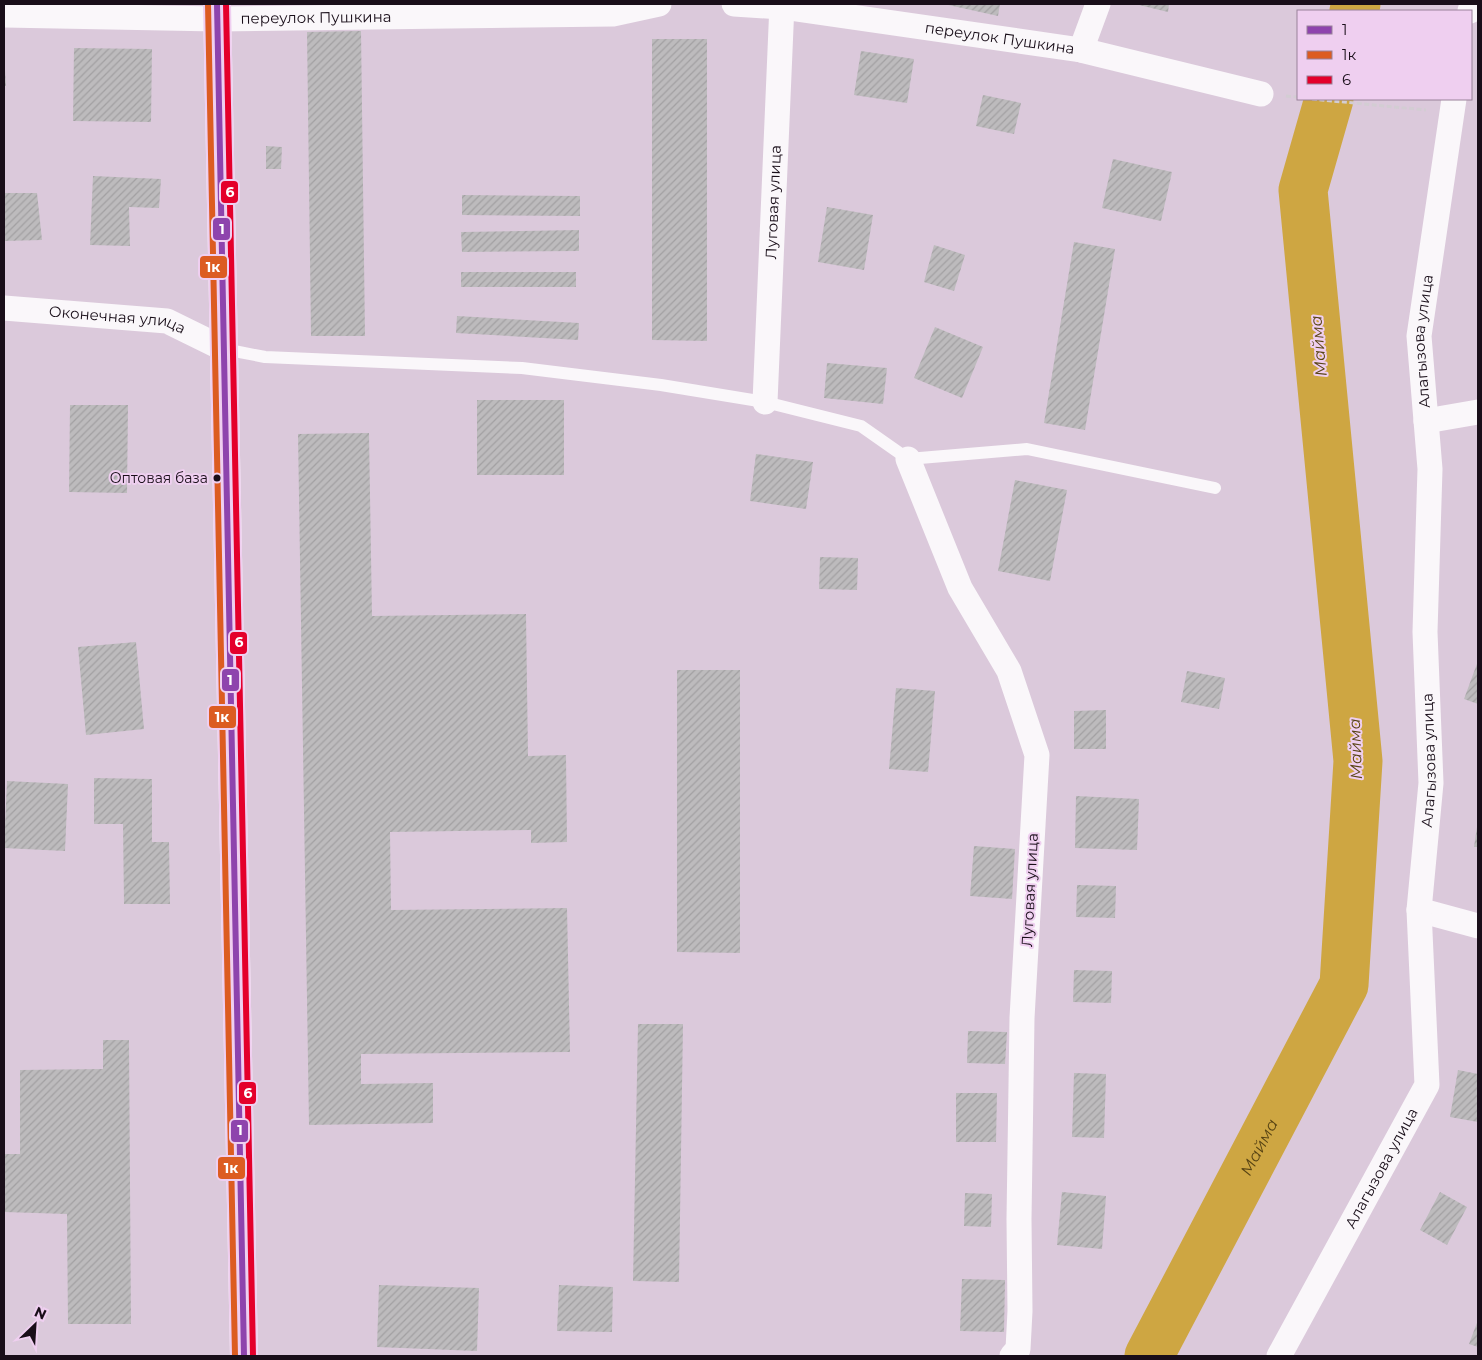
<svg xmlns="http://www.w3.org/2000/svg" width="1482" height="1360" font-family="Montserrat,sans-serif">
<defs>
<pattern id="building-hatch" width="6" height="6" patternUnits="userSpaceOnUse" patternTransform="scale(1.25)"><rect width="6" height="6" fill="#bdbbbd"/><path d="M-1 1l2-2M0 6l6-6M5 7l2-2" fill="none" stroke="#a2a0a2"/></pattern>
</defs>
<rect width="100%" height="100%" fill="#dbc9db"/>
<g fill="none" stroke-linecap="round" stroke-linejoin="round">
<g stroke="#cea642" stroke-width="49">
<path d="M1354,11L1356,4"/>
<path id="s1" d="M1149,1356L1344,985L1358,761L1303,190L1329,99"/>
</g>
</g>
<g fill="url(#building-hatch)">
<path d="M944,4H1000L998,16Z"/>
<path d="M1135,4H1169L1168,12Z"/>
<path d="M361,31L365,336H311L307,32Z"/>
<path d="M652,39H707V341L652,340Z"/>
<path d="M74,48L152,49L151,122L73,121Z"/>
<path d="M861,51L914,59L907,103L854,95Z"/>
<path d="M4,70H5L6,86H4Z"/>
<path d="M983,95L1021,103L1014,134L976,126Z"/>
<path d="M266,146L282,147L281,169H266Z"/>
<path d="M1113,159L1172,172L1161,221L1102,208Z"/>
<path d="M93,176L161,179L159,208L129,207L130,246L90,245Z"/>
<path d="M4,193H37L42,240L4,241Z"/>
<path d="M462,195L580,196V216L462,215Z"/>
<path d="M827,207L873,215L864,270L818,262Z"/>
<path d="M579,230V251L462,252L461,232Z"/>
<path d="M1074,242L1115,249L1085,430L1044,423Z"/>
<path d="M934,245L965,255L954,291L924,282Z"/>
<rect x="461" y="272" width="115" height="15"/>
<path d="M457,316L579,323L578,340L456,333Z"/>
<path d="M935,327L983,347L962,398L914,378Z"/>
<path d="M827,363L887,368L883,404L824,398Z"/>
<rect x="477" y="400" width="87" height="75"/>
<path d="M70,405H128L127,493L69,492Z"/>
<path d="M369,433L372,616L526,614L528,756L566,755L567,842L531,843V830L390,832L391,910L567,908L570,1052L361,1054V1084L433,1083V1123L309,1125L298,434Z"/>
<path d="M756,454L813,462L806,509L750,501Z"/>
<path d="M1015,480L1067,490L1050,581L998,571Z"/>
<path d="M820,557L858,558L857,590L819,589Z"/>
<path d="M136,642L144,729L86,735L78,647Z"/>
<path d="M1478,661V704L1464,699Z"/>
<path d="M677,670H740V953L677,952Z"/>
<path d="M1187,671L1225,678L1219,709L1181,702Z"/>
<path d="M896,688L935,691L928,772L889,769Z"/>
<path d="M1106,710V749H1074V711Z"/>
<path d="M94,778L152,779V842H169L170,904H124L123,824H94Z"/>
<path d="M7,781L68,784L65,851L4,848Z"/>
<path d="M1076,796L1139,799L1137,850L1075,848Z"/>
<path d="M1477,827H1478V847H1474Z"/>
<path d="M974,846L1015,849L1012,899L970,896Z"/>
<path d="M1077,885L1116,886L1115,918L1076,917Z"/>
<path d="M1074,970L1112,971L1111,1003L1073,1002Z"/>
<path d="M638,1024H683L679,1282L633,1281Z"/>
<path d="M968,1031L1007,1032L1005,1064L967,1063Z"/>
<path d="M103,1040H129L131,1324H68L67,1214L4,1212V1154H20V1070L103,1069Z"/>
<path d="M1458,1070L1478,1074V1122L1450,1117Z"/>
<path d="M1074,1073L1106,1074L1104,1138L1072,1137Z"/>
<path d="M956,1093H997L996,1142H956Z"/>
<path d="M1062,1192L1106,1196L1102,1249L1057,1245Z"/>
<path d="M1440,1192L1467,1207L1447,1245L1420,1230Z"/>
<path d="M965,1193L992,1194L991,1227L964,1226Z"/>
<path d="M962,1279L1005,1280L1004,1332L960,1331Z"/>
<path d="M379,1285L479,1288L477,1351L377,1347Z"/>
<path d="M559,1285L613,1287L612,1332L557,1331Z"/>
<path d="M1478,1320V1347L1469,1344Z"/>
</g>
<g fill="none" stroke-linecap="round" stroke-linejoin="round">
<g stroke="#d3cdd3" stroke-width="3" stroke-dasharray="5 2.5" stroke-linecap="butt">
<path d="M1286,96L1298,97"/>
<path d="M1312,99L1426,110"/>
</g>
<path stroke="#faf7fa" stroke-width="12" d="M224,349L265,357L522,368L661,385L765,402L861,426L908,459L1027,449L1215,488"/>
<g stroke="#faf7fa" stroke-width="25">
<path id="s2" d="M734,4L782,7L1081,50L1261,94"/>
<path d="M1470,11L1472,4"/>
<path id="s3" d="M4,15L217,19L613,14L659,4"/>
<path d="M1081,50L1098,4"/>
<path id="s4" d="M4,308L167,321L224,349"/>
<path id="s5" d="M765,402L782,4"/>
<path d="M1426,421L1478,412"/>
<path d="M908,459L960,588L1009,671L1037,755L1022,1018L1019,1219L1020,1311L1018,1349L1012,1356"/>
<path d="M1419,910L1478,926"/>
<path id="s6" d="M1279,1356L1427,1085L1419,910L1431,783L1425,632L1430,469L1419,336L1454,99"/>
</g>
<path stroke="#faf7fa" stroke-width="28" d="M217,4L244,1356"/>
<g stroke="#efcff0" stroke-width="10">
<path id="bus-1" d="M217,4L244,1356"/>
</g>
<g stroke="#efcff0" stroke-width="10">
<path id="bus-2" d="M208,4L235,1356"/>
</g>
<g stroke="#efcff0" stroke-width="10">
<path id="bus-3" d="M226,4L253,1356"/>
</g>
<use href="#bus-1" stroke="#8e44ad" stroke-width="6"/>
<use href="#bus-2" stroke="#dc5c21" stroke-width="6"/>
<use href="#bus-3" stroke="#e4002b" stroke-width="6"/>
</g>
<circle fill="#190e19" stroke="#efcff0" stroke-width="2" cx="217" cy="478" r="4.5"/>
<g text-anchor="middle" stroke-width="4" stroke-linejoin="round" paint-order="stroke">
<g font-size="14" fill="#190e19" stroke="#efcff0" text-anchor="end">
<text x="208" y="483">Оптовая база</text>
</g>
<g font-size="15" fill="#190e19" stroke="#efcff0">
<text dy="5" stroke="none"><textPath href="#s3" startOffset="312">переулок Пушкина</textPath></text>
<text dy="5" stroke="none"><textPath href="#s2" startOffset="268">переулок Пушкина</textPath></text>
<text dy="5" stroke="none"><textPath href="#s5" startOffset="200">Луговая улица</textPath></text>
<text dy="5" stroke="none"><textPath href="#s4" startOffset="114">Оконечная улица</textPath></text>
<text dy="5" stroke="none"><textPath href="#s6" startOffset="1054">Алагызова улица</textPath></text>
<text dy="5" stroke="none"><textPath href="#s6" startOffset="634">Алагызова улица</textPath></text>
<text transform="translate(1030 890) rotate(-87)" y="5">Луговая улица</text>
<text dy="5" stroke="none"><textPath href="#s6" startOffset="214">Алагызова улица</textPath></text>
</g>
<g font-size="16" font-style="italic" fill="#584414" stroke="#efcff0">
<text transform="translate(1318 346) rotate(-95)" y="6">Майма</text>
<text transform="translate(1355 749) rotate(-92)" y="6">Майма</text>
<text dy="6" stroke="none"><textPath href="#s1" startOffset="236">Майма</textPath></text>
</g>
</g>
<g stroke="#efcff0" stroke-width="2">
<rect x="220" y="180" width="19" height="24" rx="5" fill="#e4002b"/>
<rect x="212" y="217" width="19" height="24" rx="5" fill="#8e44ad"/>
<rect x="199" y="255" width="29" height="24" rx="5" fill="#dc5c21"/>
<rect x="229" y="631" width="19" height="24" rx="5" fill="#e4002b"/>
<rect x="221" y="668" width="19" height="24" rx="5" fill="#8e44ad"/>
<rect x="208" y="705" width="29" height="24" rx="5" fill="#dc5c21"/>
<rect x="238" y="1081" width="19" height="24" rx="5" fill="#e4002b"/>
<rect x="230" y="1119" width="19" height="24" rx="5" fill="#8e44ad"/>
<rect x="217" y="1156" width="29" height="24" rx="5" fill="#dc5c21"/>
</g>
<g font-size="14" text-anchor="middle" font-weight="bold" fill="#fff">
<text x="230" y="197">6</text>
<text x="222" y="234">1</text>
<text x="213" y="272">1к</text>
<text x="239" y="647">6</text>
<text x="230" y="685">1</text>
<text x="222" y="722">1к</text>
<text x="248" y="1098">6</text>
<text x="240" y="1135">1</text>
<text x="231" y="1173">1к</text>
</g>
<rect width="1482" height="1360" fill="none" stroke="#190e19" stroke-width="10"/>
<rect x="1297" y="10" width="175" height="90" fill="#efcff0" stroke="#99829a"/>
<rect x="1307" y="26" width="25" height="8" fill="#8e44ad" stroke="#99829a"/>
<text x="1342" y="35" font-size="15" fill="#190e19">1</text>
<rect x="1307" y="51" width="25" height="8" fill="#dc5c21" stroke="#99829a"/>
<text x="1342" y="60" font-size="15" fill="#190e19">1к</text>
<rect x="1307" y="76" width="25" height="8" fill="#e4002b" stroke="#99829a"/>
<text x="1342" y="85" font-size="15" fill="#190e19">6</text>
<g transform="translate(35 1325) rotate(25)" stroke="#efcff0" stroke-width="4" paint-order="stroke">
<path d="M0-4L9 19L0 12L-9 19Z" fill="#190e19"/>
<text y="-8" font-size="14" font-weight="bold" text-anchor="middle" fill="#190e19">N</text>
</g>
</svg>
